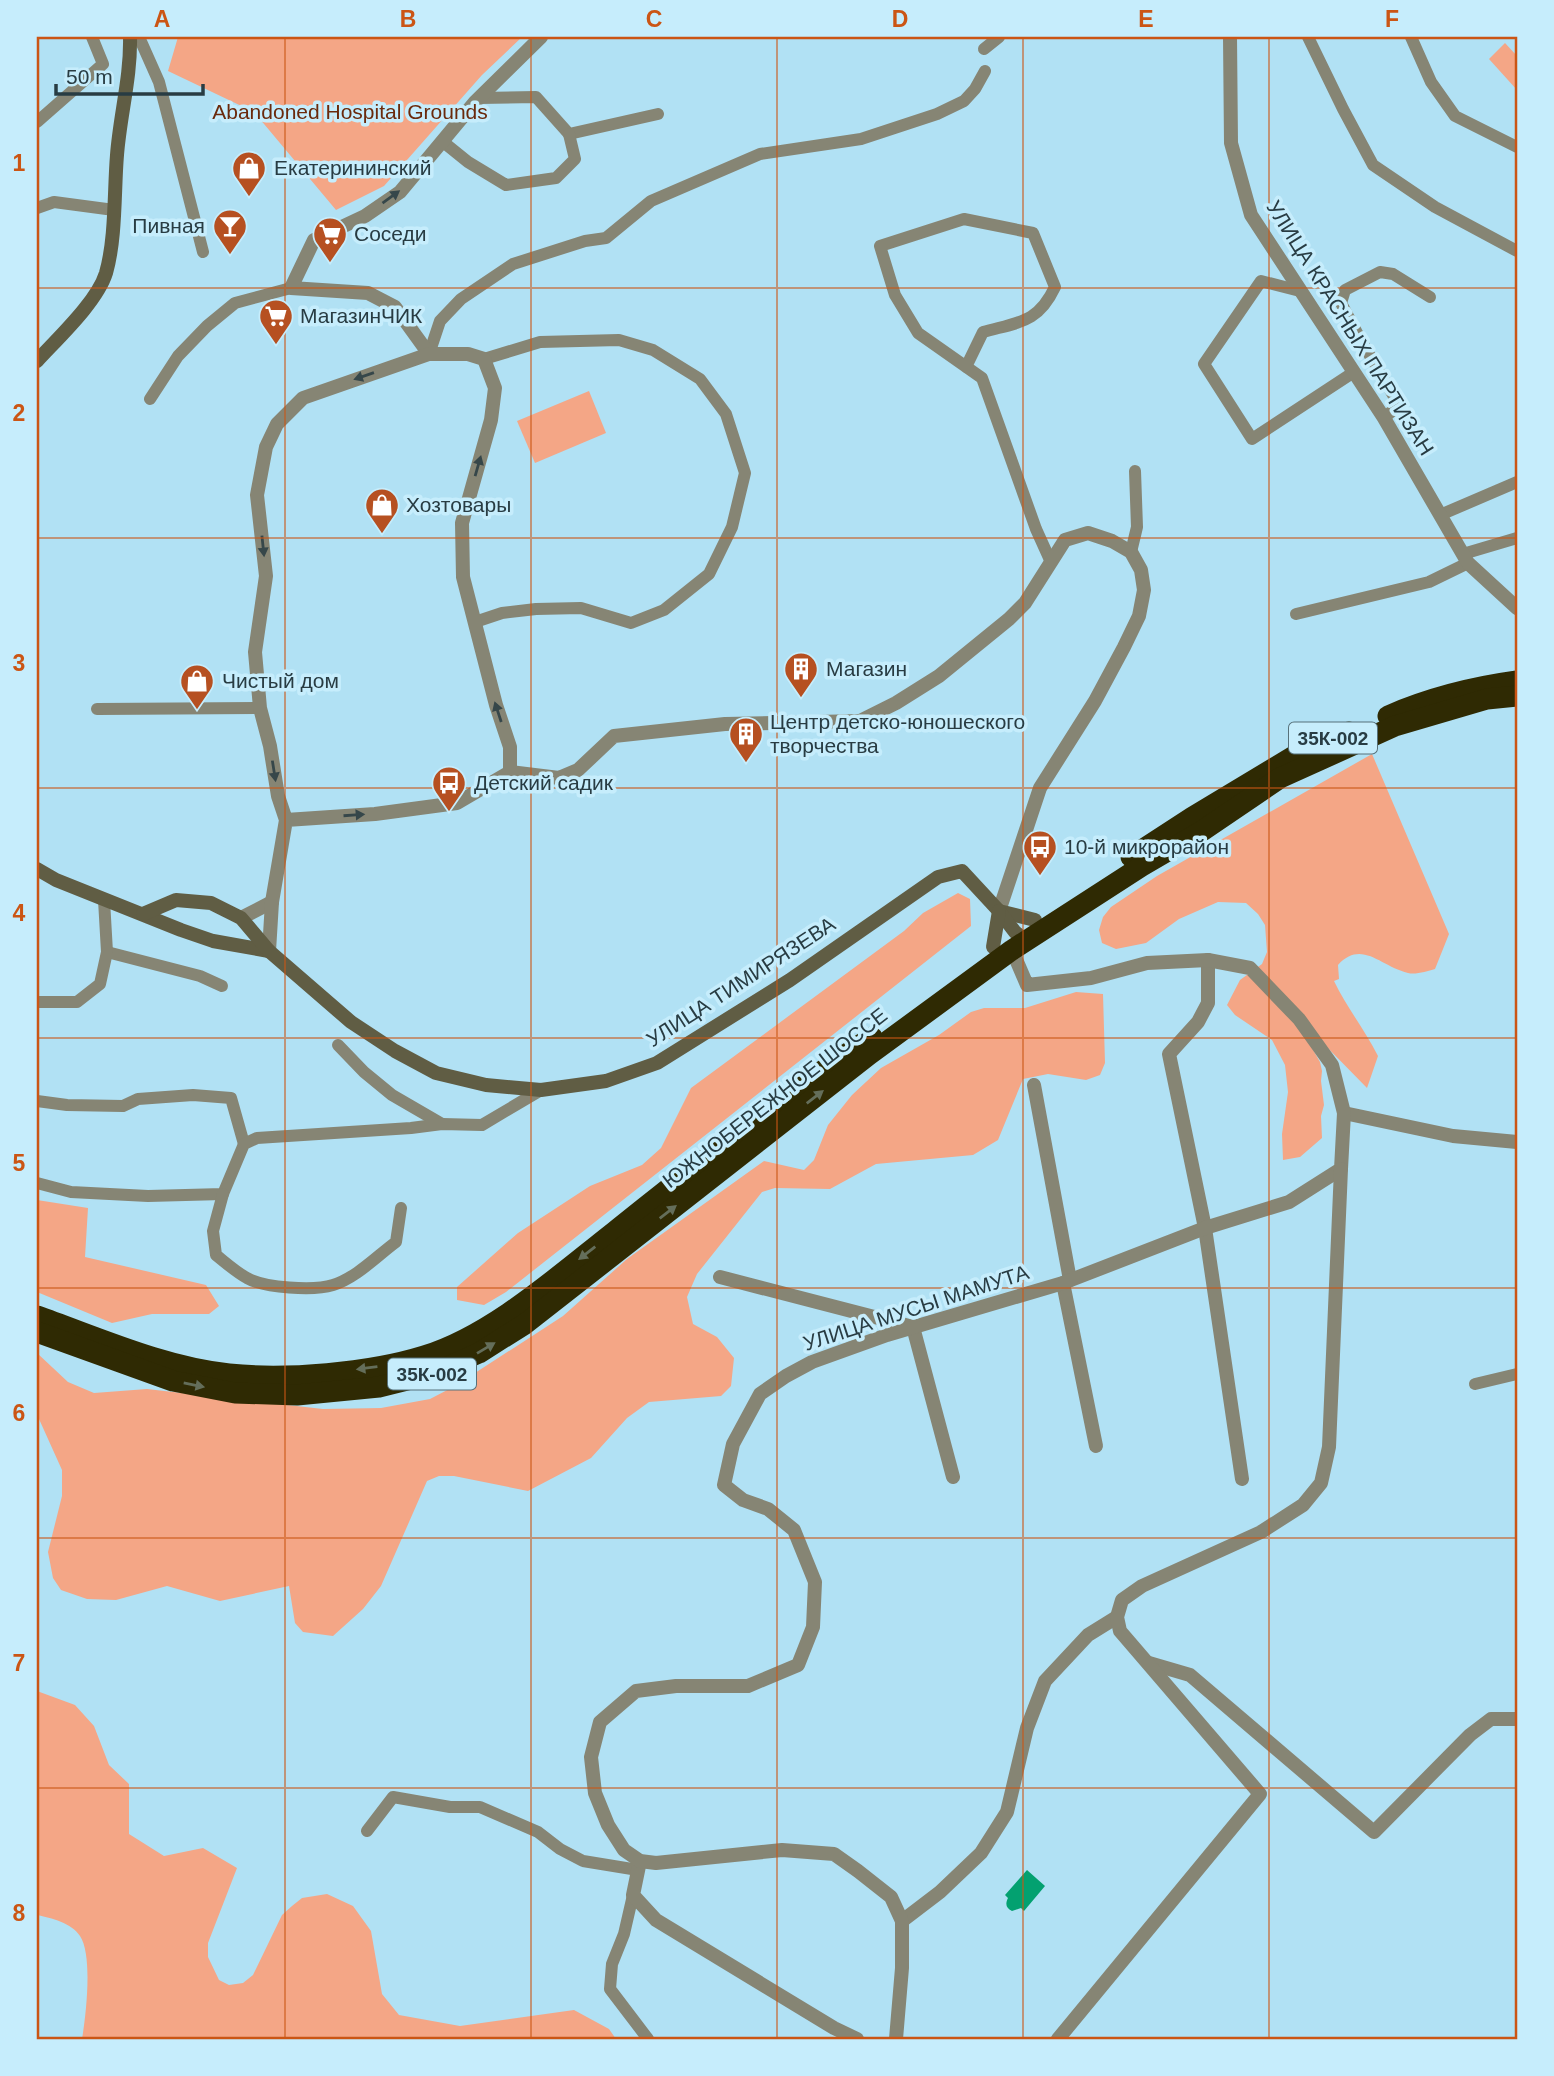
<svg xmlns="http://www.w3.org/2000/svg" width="1554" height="2076" font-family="Arial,sans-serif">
<rect width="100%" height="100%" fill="#b1e1f4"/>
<g fill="#f4a686">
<path d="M178,37H522L482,75L384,186L336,210L254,112L168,71Z"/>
<path d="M1505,43L1517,56V90L1489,59Z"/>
<path d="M589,391L606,433L535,463L517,421Z"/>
<path d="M1372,754L1449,934L1435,969C1427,971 1416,975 1408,973C1381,967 1362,939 1338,965L1339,979L1334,981C1347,1008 1365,1030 1378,1056L1367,1088L1320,1040L1312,1048L1320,1062L1322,1071L1321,1081L1324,1105L1321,1116L1322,1138L1300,1157L1283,1160L1282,1134L1288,1092L1285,1065L1272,1040L1235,1015L1227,1005L1240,980L1262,964L1267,952L1265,925L1258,914L1246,903L1218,902L1179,919L1146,943L1116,949L1102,943L1099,930L1103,917L1111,907L1157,876Z"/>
<path d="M958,893L970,899L971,926L506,1292L484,1305L457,1300V1287L518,1233L590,1186L642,1165L661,1148L691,1088L904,931L923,913Z"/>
<path d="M1076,992L1103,994L1105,1063L1100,1075L1086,1080L1048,1074L1023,1079L998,1140L973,1155L876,1164L830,1189L775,1188L762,1192L697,1274L687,1297L693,1324L717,1337L734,1358L731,1386L721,1396L649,1402L627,1418L591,1458L528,1491L454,1476H439L427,1481L381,1586L363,1609L333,1636L303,1632L295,1623L289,1586L220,1601L167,1586L116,1600L87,1599L61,1590L53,1578L48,1552L62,1496V1470L39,1419L37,1417V1353L68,1382L94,1393L147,1389L323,1409L381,1408L430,1399L455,1386L563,1316L627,1259L764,1161L804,1170L814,1160L828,1125L852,1095L881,1068L939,1035L971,1012L984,1008H1025Z"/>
<path d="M37,1200L88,1208L85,1257L206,1285L219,1306L209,1314H152L112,1323L37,1292Z"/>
<path d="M37,1691L75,1705L94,1726L109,1765L129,1784V1834L164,1856L203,1848L237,1868L208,1943V1957L219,1980L229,1985L243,1983L253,1975L282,1915L292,1906L302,1898L327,1894L353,1906L371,1931L382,1994L399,2015L460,2026L574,2010L609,2029L616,2039H82C86,2016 93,1955 80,1936C72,1923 51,1918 37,1915Z"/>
</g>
<path fill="#03a170" d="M1027,1870L1045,1886L1024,1911L1021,1908L1012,1911C1006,1908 1005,1904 1008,1898L1005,1895Z"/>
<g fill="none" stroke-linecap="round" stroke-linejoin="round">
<g stroke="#868574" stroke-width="12">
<path d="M139,37L159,82L203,252"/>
<path d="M1308,37L1343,109L1373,165L1435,207L1517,251"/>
<path d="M1411,37L1431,82L1455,116L1517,147"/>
<path d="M984,49L999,37"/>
<path d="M479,98L536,97L569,134L658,114"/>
<path d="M37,122L103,64L92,37"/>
<path d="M442,141L468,162L506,185L556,178L575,159L569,134"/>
<path d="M37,208L54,202L114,210"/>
<path d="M1300,291L1261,281L1204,364L1252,439L1354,372"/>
<path d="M429,354L440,321L461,299L513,264L585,241L606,238L651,201L760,154L861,139L937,114L964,101L975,89L985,71"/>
<path d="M966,367L983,332C1019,322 1038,323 1055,287L1033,233L964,219L880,246L895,295L918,333L982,378L1036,529L1050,560"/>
<path d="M150,399L178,356L207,326L235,303L291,288"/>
<path d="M1384,418L1399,405L1363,344L1341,303L1345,290L1380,272L1393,274L1430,297"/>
<path d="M1440,515L1517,482"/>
<path d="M1131,552L1137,527L1135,471"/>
<path d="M1463,554L1517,538"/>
<path d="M1296,614L1429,582L1468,563"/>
<path d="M475,622L502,613L536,609L581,608L631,623L664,610L709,574L732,527L745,473L726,414L700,379L653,350L619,340L540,342L484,359"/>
<path d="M97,709L260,708"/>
<path d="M107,952L200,976L222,986"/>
<path d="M37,1002H77L100,984L107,952L104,900"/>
<path d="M338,1045L364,1072L392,1095L442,1124"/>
<path d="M37,1101L67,1105L123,1106L138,1099L193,1095L231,1098L244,1144"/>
<path d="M37,1183L71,1192L148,1196L223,1194L244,1144L257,1138L411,1128L442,1124L482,1125L541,1090"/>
<path d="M223,1194L213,1231L216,1255C226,1263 236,1272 247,1278C264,1288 314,1291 333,1285C356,1278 377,1256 396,1242L401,1208"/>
<path d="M1475,1384L1517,1374"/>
<path d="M367,1831L393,1797L450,1807H480L538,1832L560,1849L583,1861L638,1870"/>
<path d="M633,1895L624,1934L612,1964L610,1989L648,2039"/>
</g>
<g stroke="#868574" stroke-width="14">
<path d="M1230,37L1231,143L1251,215L1384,418L1468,563L1517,608"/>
<path d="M429,354L395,307L368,293L291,288L314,240L365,216L400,192L475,102L541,37"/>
<path d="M510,772L559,778L578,770L614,736L725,724L860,721L896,703L939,676L1009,619L1025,603L1065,540L1088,533L1112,541L1131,552L1141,570L1144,590L1139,616L1124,647L1095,701L1040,788L999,911"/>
<path d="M241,918L272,902"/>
<path d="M269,951L272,902L286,820L278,796L270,746L260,708L255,652L266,576L257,495L266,447L277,424L303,398L429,354H468L484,359L495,388L491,420L462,523L463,577L496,705L510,747V772L457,803L375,814L286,820"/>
<path d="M1208,960V1003L1198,1022L1169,1054L1205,1228L1242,1479"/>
<path d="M1034,1085L1070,1280"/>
<path d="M1344,1113L1453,1136L1517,1142"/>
<path d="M720,1277L913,1327L953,1477"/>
<path d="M1063,1283L1096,1446"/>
<path d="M1149,1663L1190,1675L1374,1832L1470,1735L1491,1719H1517"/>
<path d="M640,1861L633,1895L656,1920L834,2028L857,2039"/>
<path d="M902,1921L940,1892L981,1853L1007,1812L1027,1728L1045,1681L1088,1635L1117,1617"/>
<path d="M896,2039L902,1968V1921L891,1897L858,1871L834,1854L782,1850L656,1863L640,1861L624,1850L608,1825L595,1793L591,1757L600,1722L636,1691L676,1686H748L798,1665L813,1627L815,1582L794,1530L768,1509L743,1500L724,1485L733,1444L760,1394L786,1376L812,1362L887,1335L1063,1283L1205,1228L1289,1202L1341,1169L1344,1113L1332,1065L1299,1019L1250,968L1208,960L1147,963L1091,978L1027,985L1012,950"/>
<path d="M1058,2039L1260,1794L1120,1631L1117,1617L1122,1600L1142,1586L1261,1532L1303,1505L1321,1483L1329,1447L1341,1169"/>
</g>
<g stroke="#605d44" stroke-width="14">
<path d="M37,361C58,338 97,302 106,273C116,238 114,191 117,155C120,115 131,77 130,37"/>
<path d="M37,869L56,880L181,930L213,941L269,951"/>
<path d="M999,911L1035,920"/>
<path d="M143,914L176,900L211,903L241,918L269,951L351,1022L395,1051L436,1073L486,1085L541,1090L606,1081L657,1063L790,980L938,877L962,871L999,911L1015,932L1026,941"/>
<path d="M993,947L999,911"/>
</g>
<g stroke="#2f2a03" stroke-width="21">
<path d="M1388,716C1429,698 1473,687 1517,681"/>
<path d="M1131,857L1191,818L1299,753L1349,732"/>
<path d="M37,1316C99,1338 163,1367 229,1374C286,1380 369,1373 424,1356C491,1336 559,1275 614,1232C698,1165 782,1096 872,1037"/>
<path d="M37,1332L173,1381L235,1393L297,1395L379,1387L431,1374L479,1353L525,1324L870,1054L1012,950L1142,866L1202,831L1280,778L1395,726L1487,699L1517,696"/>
</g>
</g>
<defs><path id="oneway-solid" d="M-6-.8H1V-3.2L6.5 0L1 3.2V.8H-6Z" transform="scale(1.75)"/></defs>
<g fill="#36474a">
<use href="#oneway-solid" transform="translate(391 197) rotate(-36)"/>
<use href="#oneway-solid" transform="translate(364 376) rotate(161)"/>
<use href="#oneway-solid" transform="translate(478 466) rotate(-74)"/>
<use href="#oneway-solid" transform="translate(263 546) rotate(84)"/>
<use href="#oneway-solid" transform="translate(498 712) rotate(-108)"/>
<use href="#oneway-solid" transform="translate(274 771) rotate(81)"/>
<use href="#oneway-solid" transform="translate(354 815) rotate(-4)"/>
</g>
<g fill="#646e5a">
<use href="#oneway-solid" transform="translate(815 1097) rotate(-38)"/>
<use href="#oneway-solid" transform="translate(668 1212) rotate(-38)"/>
<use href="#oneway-solid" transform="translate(587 1253) rotate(142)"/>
<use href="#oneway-solid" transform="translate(486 1348) rotate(-31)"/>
<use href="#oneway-solid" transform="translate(367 1368) rotate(173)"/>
<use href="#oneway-solid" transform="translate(194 1385) rotate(11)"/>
</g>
<path fill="none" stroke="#cb5514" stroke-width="2" stroke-opacity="0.55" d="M285,37V2039M531,37V2039M777,37V2039M1023,37V2039M1269,37V2039M37,288H1517M37,538H1517M37,788H1517M37,1038H1517M37,1288H1517M37,1538H1517M37,1788H1517"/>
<defs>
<g id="shop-pin" transform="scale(1.75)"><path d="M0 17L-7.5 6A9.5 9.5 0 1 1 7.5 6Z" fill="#b65021" stroke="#c6edfc"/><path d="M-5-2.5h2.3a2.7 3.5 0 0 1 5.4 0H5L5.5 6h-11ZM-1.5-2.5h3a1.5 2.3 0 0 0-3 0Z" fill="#fff"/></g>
<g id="bar-pin" transform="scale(1.75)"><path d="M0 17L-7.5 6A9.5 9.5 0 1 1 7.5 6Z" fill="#b65021" stroke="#c6edfc"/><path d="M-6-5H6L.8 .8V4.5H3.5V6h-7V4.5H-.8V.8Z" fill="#fff"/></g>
<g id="supermarket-pin" transform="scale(1.75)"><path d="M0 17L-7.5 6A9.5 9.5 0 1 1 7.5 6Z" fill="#b65021" stroke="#c6edfc"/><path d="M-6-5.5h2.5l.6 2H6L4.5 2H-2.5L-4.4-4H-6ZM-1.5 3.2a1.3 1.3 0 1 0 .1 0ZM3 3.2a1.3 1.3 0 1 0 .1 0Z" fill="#fff"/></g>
<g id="building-pin" transform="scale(1.75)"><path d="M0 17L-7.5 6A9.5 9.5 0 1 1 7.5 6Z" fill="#b65021" stroke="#c6edfc"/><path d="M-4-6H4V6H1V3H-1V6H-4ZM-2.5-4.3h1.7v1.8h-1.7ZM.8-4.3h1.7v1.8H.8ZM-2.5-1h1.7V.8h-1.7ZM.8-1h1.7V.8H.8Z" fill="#fff"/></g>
<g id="bus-pin" transform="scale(1.75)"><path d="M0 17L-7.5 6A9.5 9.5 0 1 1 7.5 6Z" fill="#b65021" stroke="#c6edfc"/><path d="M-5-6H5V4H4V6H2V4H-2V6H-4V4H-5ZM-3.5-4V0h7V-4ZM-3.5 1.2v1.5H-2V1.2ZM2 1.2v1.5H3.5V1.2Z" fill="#fff"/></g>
</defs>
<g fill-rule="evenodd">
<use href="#shop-pin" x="249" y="168"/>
<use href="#bar-pin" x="230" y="226"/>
<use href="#supermarket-pin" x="330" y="234"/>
<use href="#supermarket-pin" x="276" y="316"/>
<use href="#shop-pin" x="382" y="505"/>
<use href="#building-pin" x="801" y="669"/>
<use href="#shop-pin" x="197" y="681"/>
<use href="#building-pin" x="746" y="734"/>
<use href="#bus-pin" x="449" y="783"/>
<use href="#bus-pin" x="1040" y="847"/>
</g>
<g text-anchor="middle" stroke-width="7" stroke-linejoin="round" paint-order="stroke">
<g fill="#c6edfc" stroke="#57717a" stroke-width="2">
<rect x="1289" y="722.5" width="88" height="31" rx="5"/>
<rect x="388" y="1358.5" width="88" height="31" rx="5"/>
</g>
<g font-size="19" font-weight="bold" fill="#283c43">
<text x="1333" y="745">35К-002</text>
<text x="432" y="1381">35К-002</text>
</g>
<g font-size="21" fill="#6a2a0c" stroke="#c6edfc">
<text x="350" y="119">Abandoned Hospital Grounds</text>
</g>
<g font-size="21" fill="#283c43" stroke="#c6edfc" text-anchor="start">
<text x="274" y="175">Екатерининский</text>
<text x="205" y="233" text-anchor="end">Пивная</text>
<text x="354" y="241">Соседи</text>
<text x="300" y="323">МагазинЧИК</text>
<text x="406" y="512">Хозтовары</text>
<text x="826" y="676">Магазин</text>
<text x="222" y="688">Чистый дом</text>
<text x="770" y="729">Центр детско-юношеского<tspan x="770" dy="24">творчества</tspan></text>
<text x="474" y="790">Детский садик</text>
<text x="1064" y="854">10-й микрорайон</text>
</g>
<g font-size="21" fill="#283c43" stroke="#c6edfc">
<text transform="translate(1350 328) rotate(58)" y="7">УЛИЦА КРАСНЫХ ПАРТИЗАН</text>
<text transform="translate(741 982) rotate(-33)" y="7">УЛИЦА ТИМИРЯЗЕВА</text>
<text transform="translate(775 1098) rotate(-38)" y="7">ЮЖНОБЕРЕЖНОЕ ШОССЕ</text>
<text transform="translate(916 1308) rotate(-18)" y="7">УЛИЦА МУСЫ МАМУТА</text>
</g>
</g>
<rect width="1554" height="2076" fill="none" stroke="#c6edfc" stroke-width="77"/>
<path d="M56 84v10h147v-10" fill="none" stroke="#283c43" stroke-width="3.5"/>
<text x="66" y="84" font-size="21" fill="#283c43" stroke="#c6edfc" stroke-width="5" paint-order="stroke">50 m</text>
<rect x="38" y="38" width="1478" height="2000" fill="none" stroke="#cb5514" stroke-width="2.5"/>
<g font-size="23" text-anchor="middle" font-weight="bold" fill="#cb5514">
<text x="162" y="27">A</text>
<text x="408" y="27">B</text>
<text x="654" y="27">C</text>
<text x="900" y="27">D</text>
<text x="1146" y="27">E</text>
<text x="1392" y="27">F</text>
<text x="19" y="171">1</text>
<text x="19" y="421">2</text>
<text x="19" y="671">3</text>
<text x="19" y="921">4</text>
<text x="19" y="1171">5</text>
<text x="19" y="1421">6</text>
<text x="19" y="1671">7</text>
<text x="19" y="1921">8</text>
</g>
</svg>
